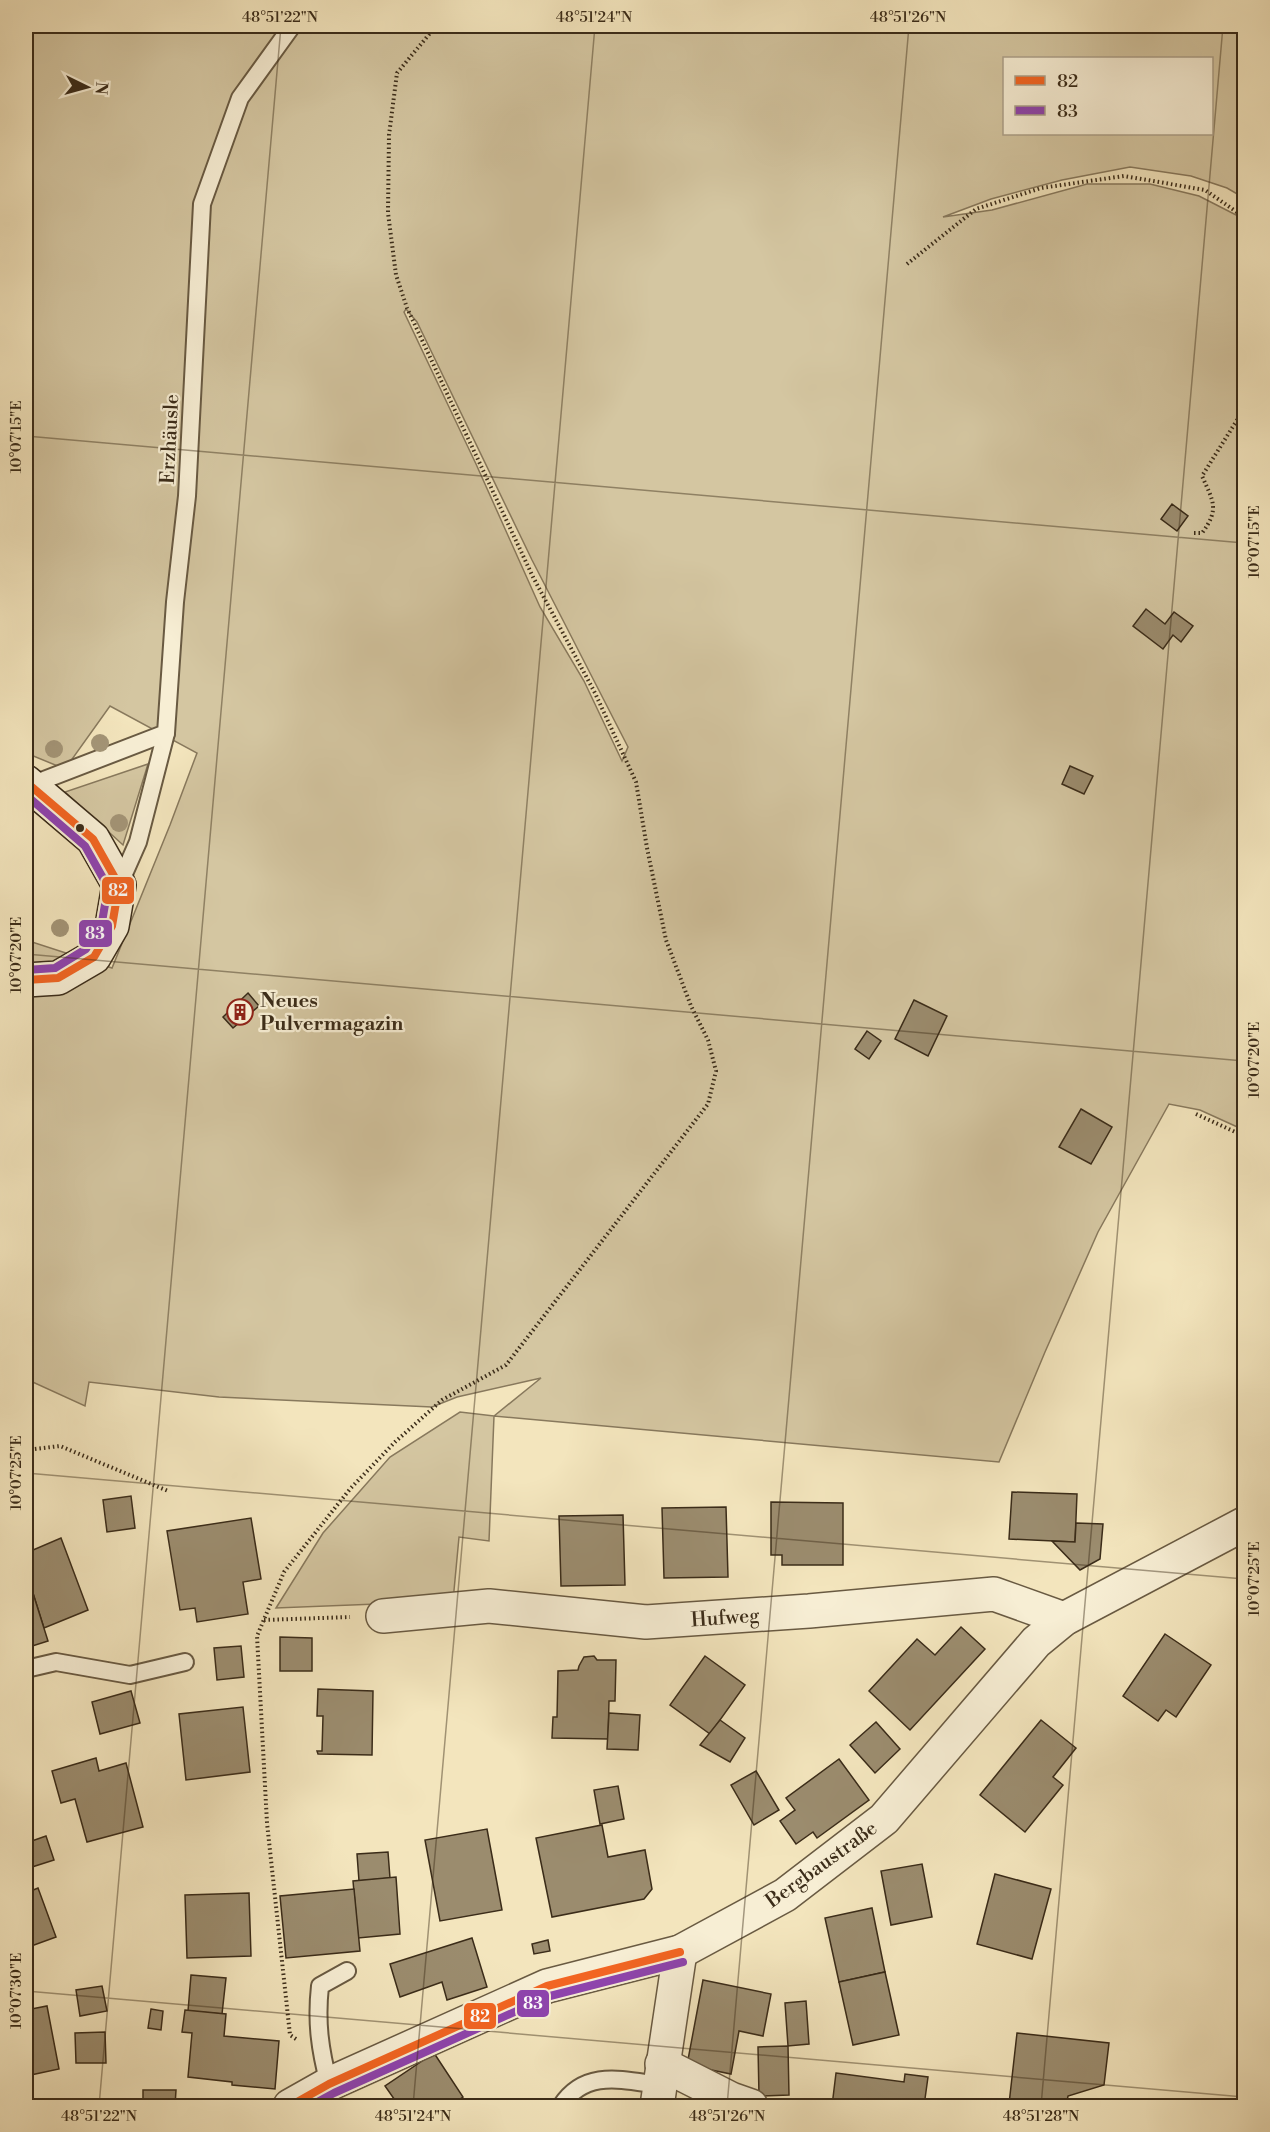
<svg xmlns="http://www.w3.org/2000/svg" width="1270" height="2132" font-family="'Libre Bodoni',serif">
<rect width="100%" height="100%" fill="#f3e5bd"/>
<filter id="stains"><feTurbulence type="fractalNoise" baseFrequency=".00333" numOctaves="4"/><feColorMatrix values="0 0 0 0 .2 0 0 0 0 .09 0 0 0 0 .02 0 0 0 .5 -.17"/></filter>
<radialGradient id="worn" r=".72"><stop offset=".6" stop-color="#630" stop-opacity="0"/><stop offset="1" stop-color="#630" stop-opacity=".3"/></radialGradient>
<g fill="#d4c6a1" stroke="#88795d" stroke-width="1.5" fill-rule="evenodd">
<path d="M26,26H1244V198L1227,188L1191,176L1130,167L1062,180L991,199L943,217L992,210L1087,184H1150L1199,196L1244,219V1130L1200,1110L1169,1104L1098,1232L1045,1352L999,1462L494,1416L489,1541L459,1537L453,1601L276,1608L323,1533L390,1457L460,1412L494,1416L541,1378L457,1397L432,1407L219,1397L89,1382L85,1406L26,1379V940L112,968L170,825L197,753L110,706L65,769L26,753ZM1004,58H1212V134H1004ZM406,309L417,322L532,560L628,747L622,761L584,681L540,607L476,464L404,312Z"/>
<path d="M148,764L123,845L65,792Z"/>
</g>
<g fill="#9b8c6e" stroke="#3b2c19" stroke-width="1.5">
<path d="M1172,504L1188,516L1177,531L1161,519Z"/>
<path d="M1146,609L1165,624L1174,612L1193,626L1181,642L1173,635L1163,649L1133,626Z"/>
<path d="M1070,766L1093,776L1084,794L1062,784Z"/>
<path d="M248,993L259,1006L233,1028L223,1017Z"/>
<path d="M914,1000L947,1016L928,1056L895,1039Z"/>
<path d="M867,1031L881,1041L869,1059L855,1049Z"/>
<path d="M1081,1109L1112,1127L1091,1164L1059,1147Z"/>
<path d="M1012,1492L1077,1494L1075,1542L1009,1539Z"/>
<path d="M131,1496L135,1528L107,1532L103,1500Z"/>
<path d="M771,1502L843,1503V1565H782V1555H771Z"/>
<path d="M726,1507L728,1577L664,1578L662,1508Z"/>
<path d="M623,1515L625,1585L561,1586L559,1516Z"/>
<path d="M251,1518L261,1579L243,1582L248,1614L197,1622L195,1608L180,1610L167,1531Z"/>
<path d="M1076,1523L1103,1524L1100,1559L1080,1570L1052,1541L1075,1542Z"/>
<path d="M61,1538L88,1610L44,1628L26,1571V1553Z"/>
<path d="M26,1571L48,1641L26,1648Z"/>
<path d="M961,1627L985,1649L910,1730L869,1691L917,1639L935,1655Z"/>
<path d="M1165,1634L1211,1665L1176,1717L1166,1710L1158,1721L1123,1696Z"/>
<path d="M280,1637L312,1638V1671H280Z"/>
<path d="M241,1646L244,1677L217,1680L214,1648Z"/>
<path d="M594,1656L597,1660H616L615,1701H609L608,1739L552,1738L553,1717H557L558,1671L578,1670L579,1666L584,1657Z"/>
<path d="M705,1656L745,1685L710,1734L670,1705Z"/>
<path d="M318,1689L373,1691L372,1755L318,1754L317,1751H322L323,1716H317Z"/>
<path d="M131,1691L140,1723L100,1734L92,1702Z"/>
<path d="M243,1707L250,1772L186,1780L179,1714Z"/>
<path d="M609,1713L640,1715L638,1750L607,1749Z"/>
<path d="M720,1720L745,1738L730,1762L700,1745Z"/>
<path d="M1041,1720L1076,1748L1053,1777L1063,1785L1025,1832L980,1795Z"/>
<path d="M876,1722L900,1749L875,1773L850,1745Z"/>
<path d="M96,1758L99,1771L126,1763L143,1827L87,1842L75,1799L61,1803L52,1771Z"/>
<path d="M839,1759L869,1800L817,1838L813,1832L796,1844L780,1821L795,1810L786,1798Z"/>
<path d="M756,1771L779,1810L754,1825L731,1785Z"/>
<path d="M618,1786L624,1819L600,1824L594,1790Z"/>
<path d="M602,1825L608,1857L645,1850L652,1889L644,1899L552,1917L536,1838Z"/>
<path d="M487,1829L502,1910L440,1921L425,1840Z"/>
<path d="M46,1836L54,1860L32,1867L26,1849V1843Z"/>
<path d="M388,1852L390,1878L359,1881L357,1854Z"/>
<path d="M922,1864L932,1917L891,1925L881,1871Z"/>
<path d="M995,1874L1051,1889L1032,1959L977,1944Z"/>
<path d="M396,1877L400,1934L358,1938L353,1881Z"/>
<path d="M38,1888L56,1937L26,1948V1893Z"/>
<path d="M354,1889L360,1951L286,1958L280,1896Z"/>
<path d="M249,1893L251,1956L187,1958L185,1895Z"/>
<path d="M872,1908L885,1972L839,1982L825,1918Z"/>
<path d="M472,1938L487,1987L447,2000L442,1982L400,1997L390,1964Z"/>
<path d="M548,1940L550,1951L534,1954L532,1944Z"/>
<path d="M885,1972L899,2035L853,2045L839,1982Z"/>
<path d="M191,1975L226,1978L222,2014L188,2011Z"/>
<path d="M703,1980L771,1994L763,2036L739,2031L731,2074L687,2065Z"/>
<path d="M102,1986L107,2011L80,2016L76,1990Z"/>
<path d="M806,2001L809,2044L788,2046L785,2003Z"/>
<path d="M47,2006L59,2069L26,2076V2010Z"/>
<path d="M151,2009L163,2011L161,2030L148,2028Z"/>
<path d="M185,2010L226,2014L224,2036L279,2041L275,2089L232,2085V2082L188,2077L192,2033L182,2032Z"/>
<path d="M105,2032L106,2063H76L75,2033Z"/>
<path d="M1017,2033L1109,2043L1104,2085L1068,2096L1066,2106H1031L1009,2104Z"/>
<path d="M788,2046L789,2095L759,2096L758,2047Z"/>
<path d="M434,2053L463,2097L450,2106H399L385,2086Z"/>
<path d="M836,2073L904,2082L905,2074L928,2077L924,2106H832Z"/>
<path d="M143,2090H176L175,2106H143Z"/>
</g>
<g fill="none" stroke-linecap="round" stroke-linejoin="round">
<g stroke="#695a42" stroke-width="20">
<g id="lane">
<path d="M31,785L166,733L175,602L187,496L202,204L240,98L292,26"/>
<path d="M119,885L138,842L166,733"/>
<path d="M26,1669L56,1662L130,1675L185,1662"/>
<path d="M329,2084C320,2050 316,2022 320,1986L347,1971"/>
<path d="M561,2106C585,2069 622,2080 659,2085"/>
</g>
</g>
<g stroke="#695a42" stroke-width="36">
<g id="street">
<path d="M383,1616L489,1606L646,1622L809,1611L994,1594L1064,1619"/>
<path d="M662,2064L731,2099L751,2106"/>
<path d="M290,2106L329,2084L547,1986L680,1952L785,1895L884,1819L1036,1642L1064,1619L1244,1524"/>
<path d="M657,2106L680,1952"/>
</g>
</g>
<g stroke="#3b2c19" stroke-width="36">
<path id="secondary" d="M26,782L93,839L119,885L112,926L94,957L58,978L26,980"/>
</g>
<g stroke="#3b2c19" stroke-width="4" stroke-dasharray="1.5 3" stroke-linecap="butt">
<path d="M907,264L976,209L1041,188L1124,176L1205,190L1244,217"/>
<path d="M1194,533H1202C1220,509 1213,501 1202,476L1244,409"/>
<path d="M1196,1114L1244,1136"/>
<path d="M26,1450L60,1446L168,1491"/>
<path d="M264,1620L350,1617"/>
<path d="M296,2039L290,2035L267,1823L257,1636L284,1572L350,1489L395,1442L442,1400L506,1365L708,1104L716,1071L708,1040L691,1006L666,940L647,848L636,782L595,693L533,577L407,308L396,275L388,213L389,135L397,73L436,26"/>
</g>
<use href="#lane" stroke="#f7eed4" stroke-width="16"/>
<use href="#street" stroke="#f7eed4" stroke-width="33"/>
<use href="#secondary" stroke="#f7eed4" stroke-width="33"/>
<g stroke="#f7eed4" stroke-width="12">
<g id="bus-1">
<path d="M26,782L93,839L119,885L112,926L94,957L58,978L26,980"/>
<path d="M290,2106L329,2084L547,1986L680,1952"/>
</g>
</g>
<g stroke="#f7eed4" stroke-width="12">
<g id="bus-2">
<path d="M26,795L85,846L108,887L102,922L86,949L55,968L26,970"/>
<path d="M310,2106L334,2093L550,1996L683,1962"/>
</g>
</g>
<use href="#bus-1" stroke="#f26522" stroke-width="8"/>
<use href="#bus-2" stroke="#8e44ad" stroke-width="8"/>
</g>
<g fill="#a39476">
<circle cx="100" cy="743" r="9"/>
<circle cx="54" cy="749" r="9"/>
<circle cx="119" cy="823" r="9"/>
<circle cx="60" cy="928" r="9"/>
</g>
<path fill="none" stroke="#3b2c19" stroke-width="1.5" stroke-opacity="0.45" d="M26,436L1244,543M26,954L1244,1061M26,1473L1244,1579M26,1991L1244,2097M99,2106L281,26M413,2106L595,26M727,2106L909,26M1041,2106L1223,26"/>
<defs>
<g id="building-ring" transform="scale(1.35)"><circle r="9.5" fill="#f7eed4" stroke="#8f2418" stroke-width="1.5"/><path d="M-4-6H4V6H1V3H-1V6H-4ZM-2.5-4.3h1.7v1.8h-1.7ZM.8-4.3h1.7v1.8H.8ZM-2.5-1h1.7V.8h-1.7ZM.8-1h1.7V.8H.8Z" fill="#8f2418"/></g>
</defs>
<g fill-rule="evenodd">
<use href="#building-ring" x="240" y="1012"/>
</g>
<circle fill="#3b2c19" stroke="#f7eed4" stroke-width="2" cx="80" cy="828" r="5"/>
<g text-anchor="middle" stroke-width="4.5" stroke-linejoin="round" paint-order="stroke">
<g font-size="20" fill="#3b2c19" stroke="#f7eed4">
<text transform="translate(169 439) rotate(-87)" y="7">Erzhäusle</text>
<text transform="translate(725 1617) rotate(-4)" y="7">Hufweg</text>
<text transform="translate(821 1864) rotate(-36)" y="7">Bergbaustraße</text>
</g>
<g font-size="20" font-weight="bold" fill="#3b2c19" stroke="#f7eed4" text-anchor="start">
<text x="260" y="1007">Neues<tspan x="260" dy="23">Pulvermagazin</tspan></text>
</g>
</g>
<g stroke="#f7eed4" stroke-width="2">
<rect x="101" y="876" width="34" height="29" rx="6" fill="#f26522"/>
<rect x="78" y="919" width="35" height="29" rx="6" fill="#8e44ad"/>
<rect x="516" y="1989" width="34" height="29" rx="6" fill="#8e44ad"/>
<rect x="463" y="2002" width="34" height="28" rx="6" fill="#f26522"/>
</g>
<g font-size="16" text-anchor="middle" font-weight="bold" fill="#fff">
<text x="118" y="896">82</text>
<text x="95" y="939">83</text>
<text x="533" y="2009">83</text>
<text x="480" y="2022">82</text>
</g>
<rect width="1270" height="2132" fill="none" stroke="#f3e5bd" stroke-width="66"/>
<rect x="1003" y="57" width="210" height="78" fill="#f7eed4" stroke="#aca089" stroke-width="1.5"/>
<rect x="1015" y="76" width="30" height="9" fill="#f26522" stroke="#aca089" stroke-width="1.5"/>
<text x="1057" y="87" font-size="18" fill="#3b2c19">82</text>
<rect x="1015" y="106" width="30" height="9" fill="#8e44ad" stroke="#aca089" stroke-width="1.5"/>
<text x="1057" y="117" font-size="18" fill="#3b2c19">83</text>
<g transform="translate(87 87) rotate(95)" stroke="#f7eed4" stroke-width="4.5" paint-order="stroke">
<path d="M0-4.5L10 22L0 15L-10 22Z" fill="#3b2c19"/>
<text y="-9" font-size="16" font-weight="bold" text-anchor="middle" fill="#3b2c19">N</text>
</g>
<rect x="33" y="33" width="1204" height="2066" fill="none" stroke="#3b2c19" stroke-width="2"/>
<g font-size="15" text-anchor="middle" fill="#3b2c19">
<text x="280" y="22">48°51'22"N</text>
<text x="594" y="22">48°51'24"N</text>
<text x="908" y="22">48°51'26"N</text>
<text transform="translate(16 437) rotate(-90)" y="5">10°07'15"E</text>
<text transform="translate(1254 542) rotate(-90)" y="5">10°07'15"E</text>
<text transform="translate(16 955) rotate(-90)" y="5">10°07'20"E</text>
<text transform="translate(1254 1060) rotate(-90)" y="5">10°07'20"E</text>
<text transform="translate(16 1473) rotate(-90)" y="5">10°07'25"E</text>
<text transform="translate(1254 1579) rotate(-90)" y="5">10°07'25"E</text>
<text transform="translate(16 1991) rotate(-90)" y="5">10°07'30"E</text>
<text x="99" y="2121">48°51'22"N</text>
<text x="413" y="2121">48°51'24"N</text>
<text x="727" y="2121">48°51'26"N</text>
<text x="1041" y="2121">48°51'28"N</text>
</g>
<rect width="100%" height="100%" filter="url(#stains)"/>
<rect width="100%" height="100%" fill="url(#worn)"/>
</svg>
